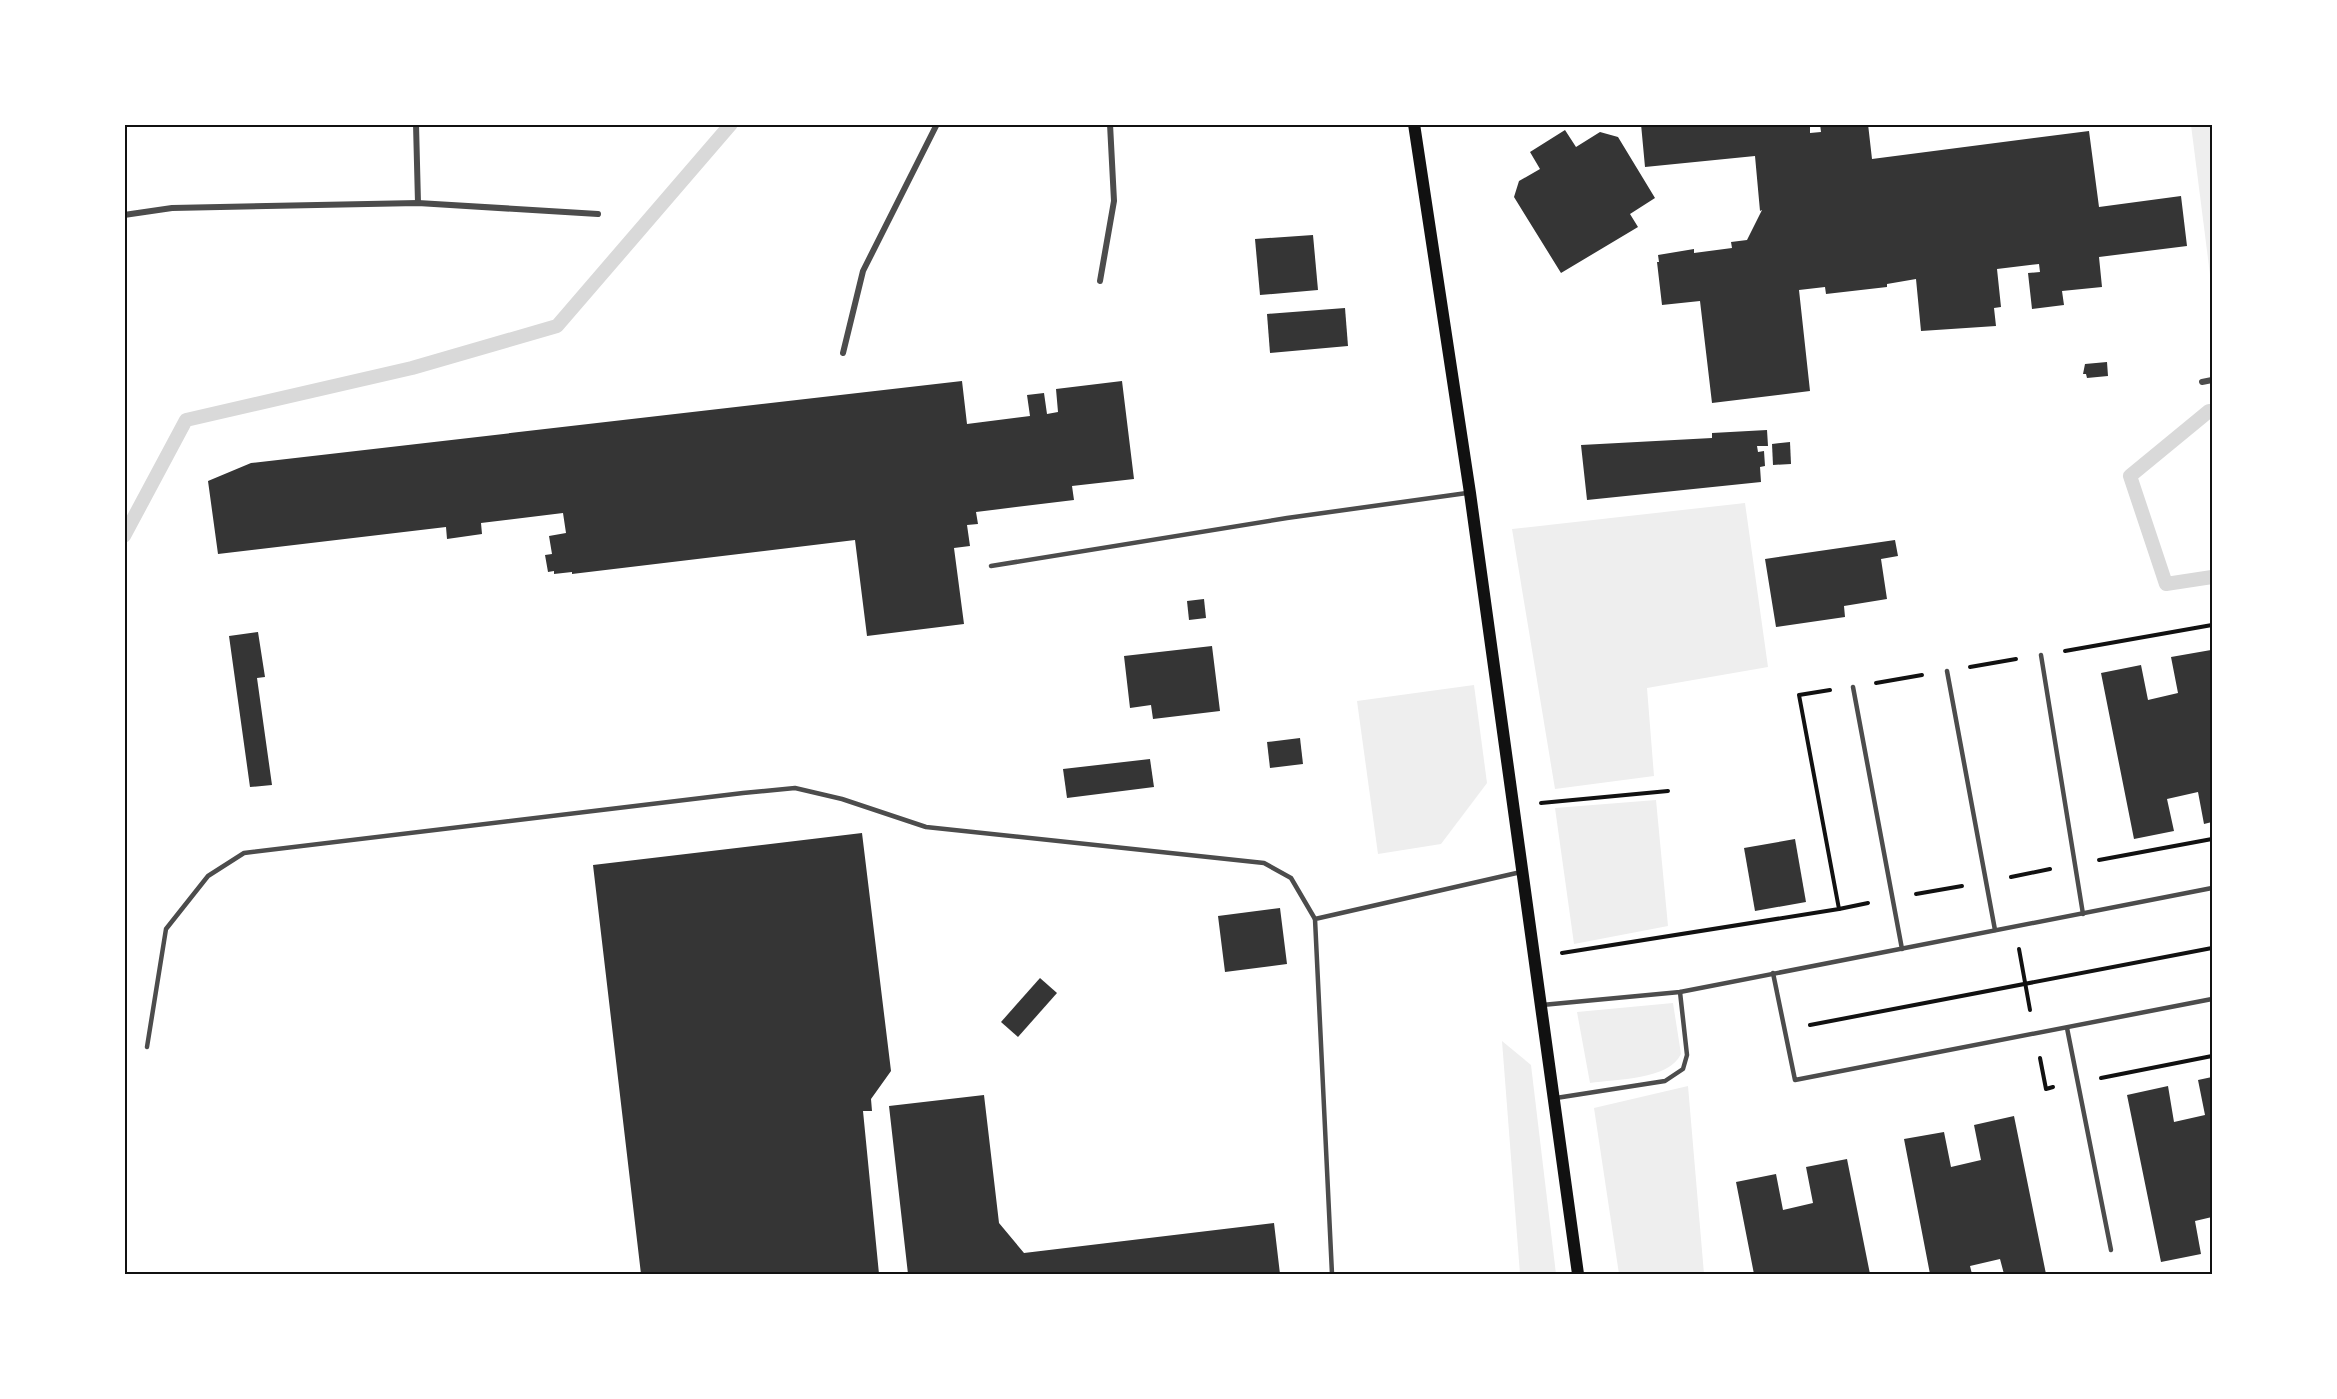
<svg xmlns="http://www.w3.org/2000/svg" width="2337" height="1399" font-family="'Open Sans',sans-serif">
<rect width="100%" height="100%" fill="#fff"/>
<g fill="#eee">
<path d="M2191,125H2212V290Z"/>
<path d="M1745,503L1768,667L1647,688L1654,776L1555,789L1512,529Z"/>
<path d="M1474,685L1487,783L1441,844L1378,854L1357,701Z"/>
<path d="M1656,800L1668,926L1574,944L1555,808Z"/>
<path d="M1673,1003L1681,1054C1669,1080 1616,1079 1590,1083L1577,1012Z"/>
<path d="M1502,1041L1531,1065L1556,1274H1520Z"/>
<path d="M1688,1086L1704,1274H1619L1594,1108Z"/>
</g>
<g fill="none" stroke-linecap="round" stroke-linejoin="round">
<g stroke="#d9d9d9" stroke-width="14">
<path d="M2209,411L2130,476L2166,584L2212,577"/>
<path d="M124,536L186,420L412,368L557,326L731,124"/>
</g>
</g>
<g fill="#353535">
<path d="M1641,124H1810V133L1821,132L1820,124H1868L1872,159L2089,131L2099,207L2181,196L2187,246L2099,257L2102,287L2062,291L2064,305L2032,309L2028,273L2040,272L2039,264L1997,269L2001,307L1994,308L1996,326L1921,331L1916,279L1887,284V287L1826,294L1825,287L1799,290L1810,391L1712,403L1700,301L1662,305L1657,262H1659L1658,255L1694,249V253L1732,248L1731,242L1747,240L1762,210L1760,211L1755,156L1645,167Z"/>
<path d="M1565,130L1576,147L1600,132L1618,137L1655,198L1630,214L1638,227L1561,273L1514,197L1519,181L1540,169L1530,152Z"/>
<path d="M1313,235L1318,290L1260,295L1255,239Z"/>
<path d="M1345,308L1348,346L1270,353L1267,314Z"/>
<path d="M2107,362L2108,376L2087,378L2086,374H2083L2085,364Z"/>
<path d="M962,381L967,424L1030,416L1027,395L1044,393L1047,414L1058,412L1056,389L1122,381L1134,479L1072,486L1074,500L976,512L978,524L967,525L970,546L954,548L964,624L867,636L855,540L572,574V572L554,574V571L548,572L545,555L552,554L549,536L566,533L563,513L481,523L482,534L447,539L446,527L218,554L208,481L251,463Z"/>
<path d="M1767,430L1768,446H1757L1758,452L1764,451L1765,466L1760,467L1761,482L1587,500L1581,445L1712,438V433Z"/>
<path d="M1790,442L1791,464L1773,465L1772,444Z"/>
<path d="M1895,540L1898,556L1881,559L1887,599L1844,606L1845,617L1776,627L1765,559Z"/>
<path d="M1204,599L1206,618L1189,620L1187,601Z"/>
<path d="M258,632L265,677L257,678L272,785L250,787L229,636Z"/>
<path d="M1212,646L1220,711L1153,719L1151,705L1130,708L1124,656Z"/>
<path d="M2211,650L2212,822L2204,824L2198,792L2167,799L2174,831L2134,839L2101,673L2141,665L2148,700L2178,693L2171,657Z"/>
<path d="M1300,738L1303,764L1270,768L1267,742Z"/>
<path d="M1150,759L1154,787L1067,798L1063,769Z"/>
<path d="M862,833L891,1071L871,1099L872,1111H863L879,1274H641L593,865Z"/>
<path d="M1795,839L1806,902L1755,911L1744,848Z"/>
<path d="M1280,908L1287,964L1225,972L1218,916Z"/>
<path d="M1040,978L1057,993L1018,1037L1001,1022Z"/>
<path d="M2212,1077V1217L2195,1221L2201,1254L2161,1262L2127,1095L2168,1086L2174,1122L2205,1115L2198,1080Z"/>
<path d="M984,1095L999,1223L1024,1253L1274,1223L1280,1274H908L889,1106Z"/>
<path d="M2014,1116L2046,1274H2004L2000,1259L1970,1266L1972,1274H1930L1904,1139L1944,1132L1951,1167L1981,1160L1974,1125Z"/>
<path d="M1847,1159L1870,1274H1754L1736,1182L1776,1174L1783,1210L1813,1203L1806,1167Z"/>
</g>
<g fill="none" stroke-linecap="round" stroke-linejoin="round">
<g stroke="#111" stroke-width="4">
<path d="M2065,651L2212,625"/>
<path d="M1970,667L2016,659"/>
<path d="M1876,683L1922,675"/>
<path d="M1541,803L1668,791"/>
<path d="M2099,860L2212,839"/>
<path d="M2011,877L2050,869"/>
<path d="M1916,894L1962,886"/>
<path d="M1839,909L1868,903"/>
<path d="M2019,949L2030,1010"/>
<path d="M1562,953L1839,909L1799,695L1830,690"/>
<path d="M1810,1025L2212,948"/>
<path d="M2040,1058L2046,1089L2053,1087"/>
<path d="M2101,1078L2212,1056"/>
</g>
<g stroke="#4c4c4c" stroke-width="4.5">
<path d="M991,566L1287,518L1467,493"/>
<path d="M2041,655L2083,914"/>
<path d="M1947,671L1995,930"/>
<path d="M1853,687L1902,949"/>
<path d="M1773,973L1795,1080L2212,999"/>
<path d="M1542,1005L1680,992L2212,888"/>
<path d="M2067,1028L2111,1250"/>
<path d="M147,1047L166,929L208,876L244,853L743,793L795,788L842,799L926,827L1264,863L1291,878L1315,919"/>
<path d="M1556,1098L1665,1081L1683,1069L1687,1055L1680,992"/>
<path d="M1332,1274L1315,919L1521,872"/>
</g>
<g stroke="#4c4c4c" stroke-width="6">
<path d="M416,124L418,203"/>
<path d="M124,215L172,208L418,203L598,214"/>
<path d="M1100,281L1114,201L1110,124"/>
<path d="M843,353L863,271L937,124"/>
<path d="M2202,382L2212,380"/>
</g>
<path stroke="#111" stroke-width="12" d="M1414,124L1470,493L1578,1274"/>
</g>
<rect width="2337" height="1399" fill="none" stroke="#ffffff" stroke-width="252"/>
<rect x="126" y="126" width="2085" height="1147" fill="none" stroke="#111" stroke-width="2"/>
</svg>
